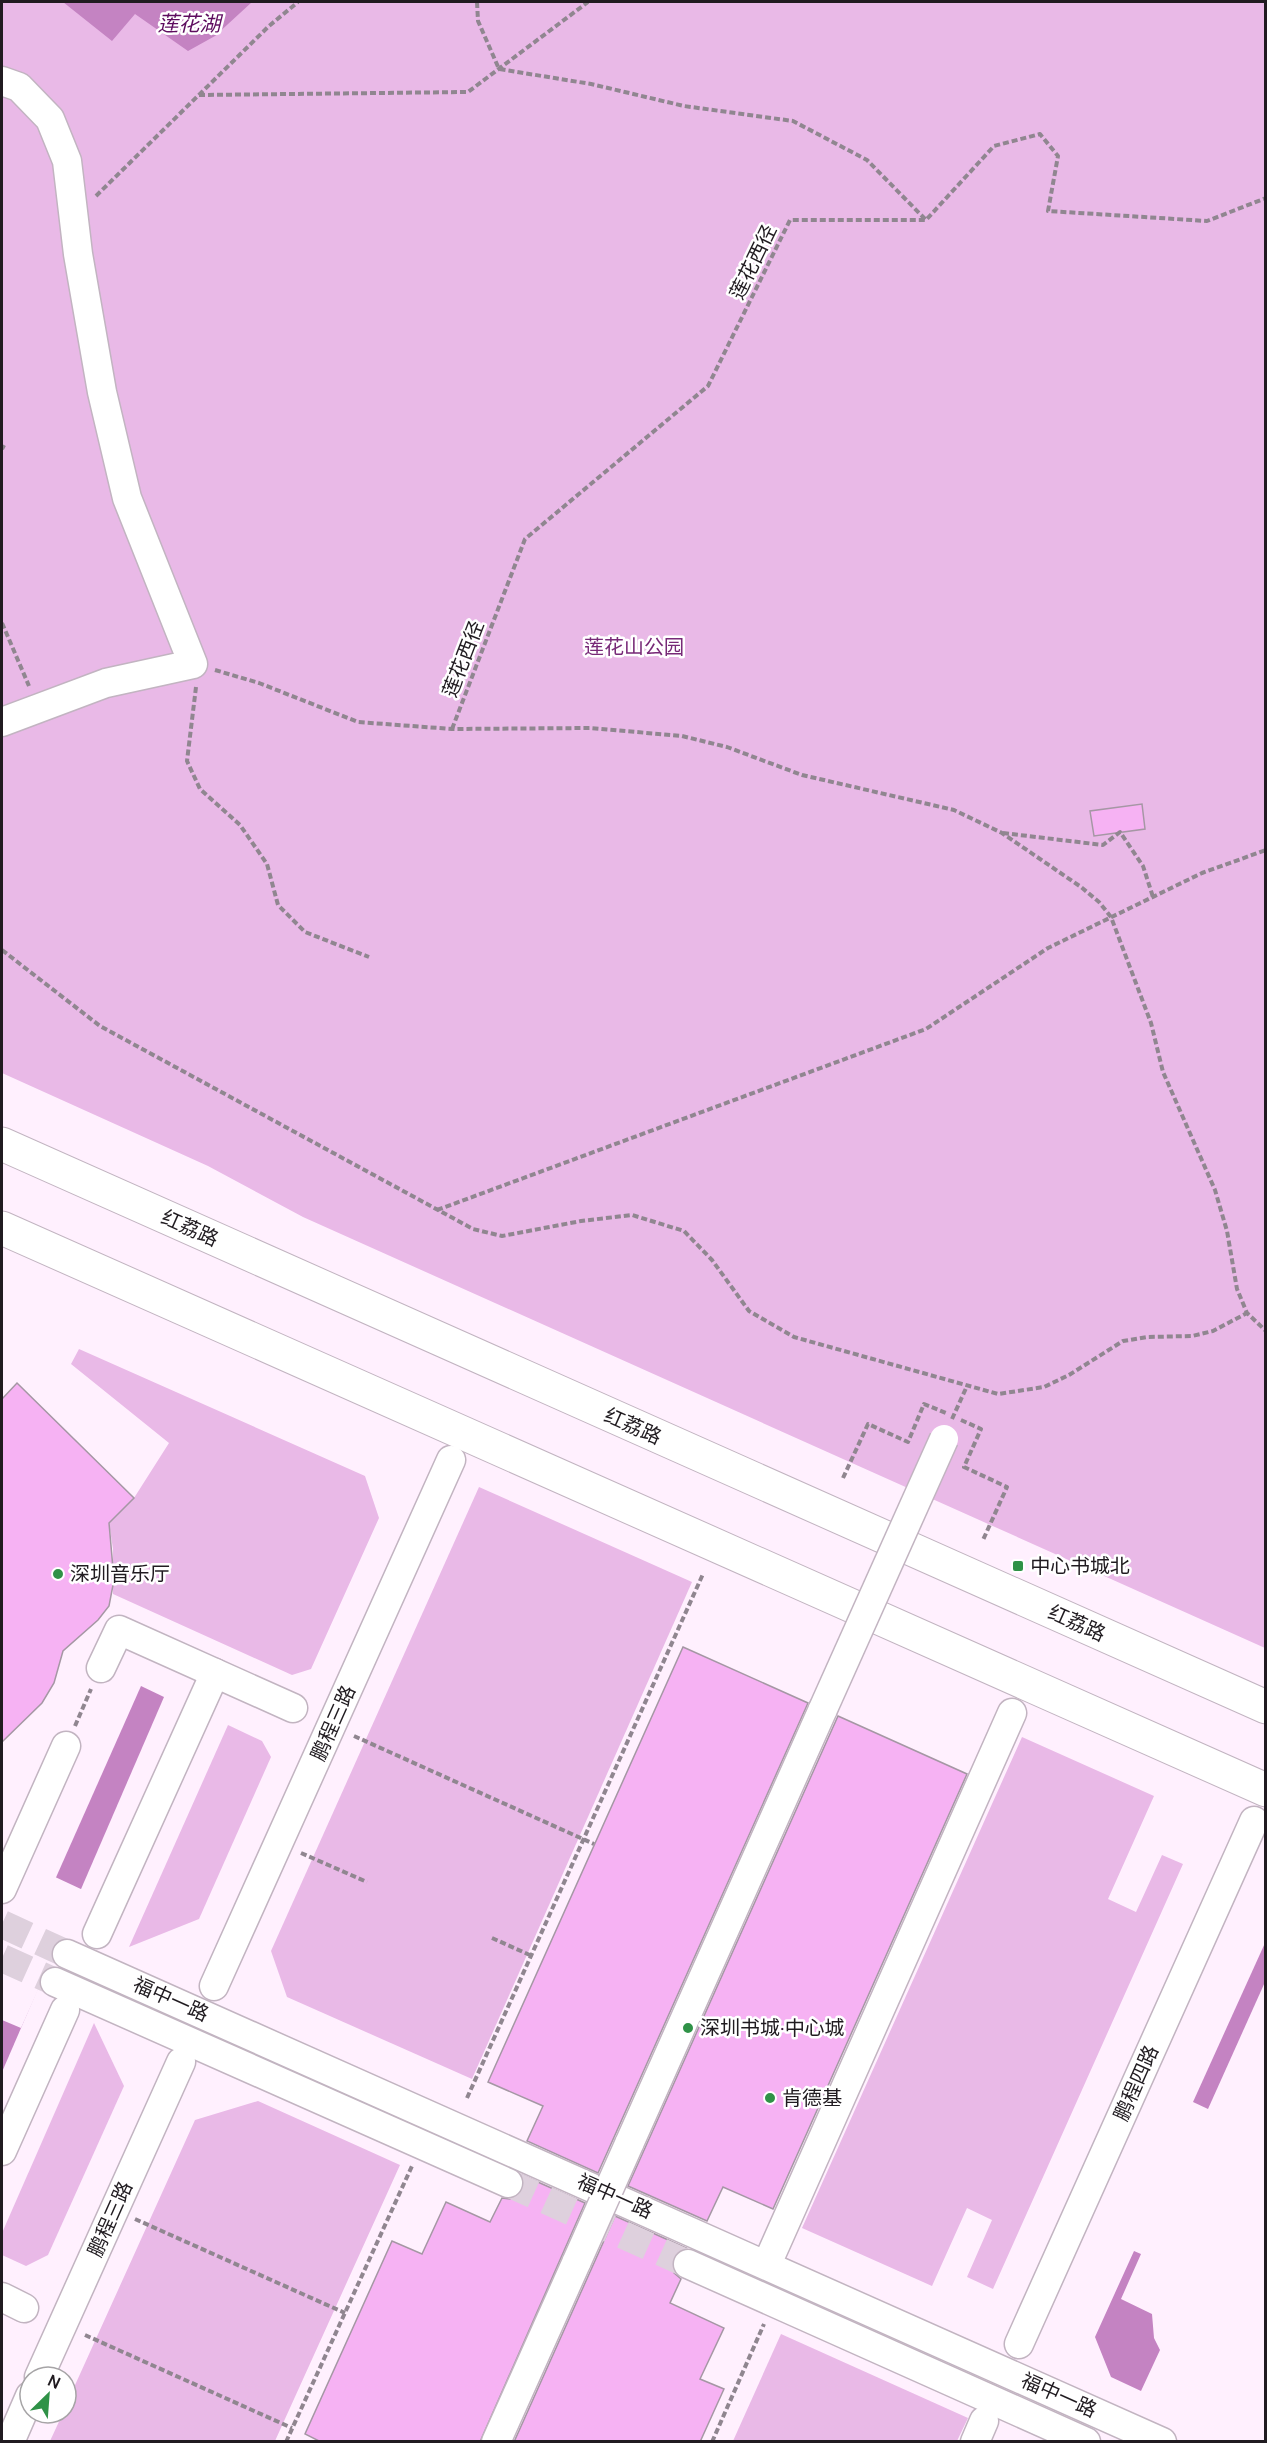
<svg xmlns="http://www.w3.org/2000/svg" width="1267" height="2443" font-family="Manrope,'Noto Sans SC',sans-serif">
<rect width="100%" height="100%" fill="#fff0fe"/>
<g fill="#e9b9e7">
<path d="M2,2H1265V1648L303,1217L208,1166L2,1073Z"/>
<path d="M79,1349L365,1476L379,1518L311,1669L292,1675L113,1594V1549L109,1523L134,1498L169,1443L71,1364Z"/>
<path d="M479,1487L692,1582L472,2079L287,1997L271,1951Z"/>
<path d="M228,1725L262,1741L271,1757L199,1919L129,1947Z"/>
<path d="M1022,1737L1154,1796L1108,1899L1136,1912L1162,1855L1183,1864L993,2289L967,2277L992,2220L967,2208L932,2286L802,2228Z"/>
<path d="M94,2023L124,2086L48,2255L26,2266L2,2255V2233Z"/>
<path d="M258,2101L400,2165L275,2441H50L63,2413H66V2405L195,2120Z"/>
<path d="M781,2334L968,2418L957,2441H733Z"/>
</g>
<g fill="#c483c2">
<path d="M63,2H252L215,36L188,51L135,14L112,41Z"/>
<path d="M141,1686L164,1697L2,2072V1999Z"/>
<path d="M1265,1943V1982L1208,2109L1193,2102Z"/>
<path d="M1134,2251L1141,2254L1121,2299L1152,2314L1154,2338L1160,2350L1141,2391L1111,2377L1095,2337Z"/>
</g>
<path fill="#fff0fe" d="M53,1876L83,1890L21,2028L2,2020V1992Z"/>
<g fill="#f6b2f3" stroke="#a597a4" stroke-width="1.5">
<path d="M1142,804L1145,829L1094,836L1090,811Z"/>
<path d="M17,1383L134,1498L109,1523L114,1580L109,1606L98,1620L63,1651L54,1683L42,1703L2,1742V1399Z"/>
<path d="M683,1647L808,1703L598,2173L527,2141L543,2106L488,2082Z"/>
<path d="M838,1716L967,1774L773,2209L723,2187L707,2221L628,2186Z"/>
<path d="M522,2175L585,2203L480,2442H321L305,2434L392,2241L422,2254L446,2202L490,2222L502,2198L510,2199L523,2190Z"/>
<path d="M615,2216L686,2248L678,2251L673,2258L674,2273L681,2279L670,2303L724,2328L700,2379L724,2389L700,2442H514Z"/>
</g>
<g fill="none" stroke-linecap="round" stroke-linejoin="round">
<g stroke="#ded0dd" stroke-width="28" stroke-dasharray="28 14" stroke-linecap="butt">
<path d="M2,1924L67,1954"/>
<path d="M2,1958L55,1982"/>
<path d="M508,2183L688,2264"/>
</g>
<g stroke="#c2b4c1" stroke-width="31">
<g id="minor">
<path d="M2,81L19,87L50,119L67,161L78,254L102,392L127,498L193,664L106,683L2,722"/>
<path d="M101,1668L119,1630L293,1708"/>
<path d="M2,1889L66,1746"/>
<path d="M97,1934L215,1673"/>
<path d="M67,1954L1162,2442"/>
<path d="M55,1982L508,2183"/>
<path d="M214,1986L451,1460"/>
<path d="M629,2144L823,1709"/>
<path d="M2,2151L65,2010"/>
<path d="M688,2264L1086,2442"/>
<path d="M767,2264L1012,1713"/>
<path d="M2,2297L24,2308"/>
<path d="M1019,2344L1254,1821"/>
<path d="M39,2377L181,2062"/>
<path d="M10,2442L30,2396"/>
<path d="M496,2442L577,2261"/>
<path d="M975,2442L984,2421"/>
</g>
</g>
<g stroke="#c2b4c1" stroke-width="35">
<g id="major">
<path d="M2,1144L1266,1707"/>
<path d="M2,1228L1266,1790"/>
</g>
</g>
<g stroke="#908690" stroke-width="4" stroke-dasharray="6 3" stroke-linecap="butt">
<path d="M477,2L478,21L499,69L591,84L684,106L793,121L867,160L926,220"/>
<path d="M199,95L468,92L588,2"/>
<path d="M96,196L269,26L298,2"/>
<path d="M2,449L4,445"/>
<path d="M2,623L29,686"/>
<path d="M215,670L259,683L358,722L452,729L590,728L682,736L727,747L802,775L954,810L1002,833L1081,887L1099,902L1111,917L1151,1023L1163,1072L1215,1190L1227,1231L1237,1289L1247,1313L1266,1331"/>
<path d="M196,687L187,761L200,789L240,825L267,864L278,905L305,932L369,957"/>
<path d="M452,729L525,539L708,386L790,220H926L994,146L1040,134L1058,156L1048,211L1207,221L1266,198"/>
<path d="M1003,833L1103,845L1120,832L1143,866L1153,897"/>
<path d="M2,950L100,1026L473,1229L502,1236L581,1221L632,1215L684,1231L712,1260L749,1311L794,1337L998,1394L1044,1387L1069,1375L1123,1341L1147,1337L1192,1336L1213,1331L1247,1313"/>
<path d="M437,1210L926,1029L1048,948L1202,873L1266,850"/>
<path d="M952,1419L967,1386"/>
<path d="M961,1420L981,1429L964,1467L1007,1487L983,1540"/>
<path d="M843,1478L868,1424L908,1442L924,1404L946,1413"/>
<path d="M75,1726L91,1689"/>
<path d="M354,1736L594,1844"/>
<path d="M301,1853L367,1882"/>
<path d="M492,1938L532,1956"/>
<path d="M467,2098L703,1574"/>
<path d="M135,2219L345,2313"/>
<path d="M85,2335L292,2428"/>
<path d="M286,2442L412,2166"/>
<path d="M712,2442L764,2324"/>
</g>
<use href="#minor" stroke="#fff" stroke-width="28"/>
<use href="#major" stroke="#fff" stroke-width="33"/>
<g stroke="#c2b4c1" stroke-width="31" stroke-linecap="butt">
<g id="minor-bridge">
<path d="M823,1709L944,1439"/>
<path d="M577,2261L629,2144"/>
</g>
</g>
<use href="#minor-bridge" stroke="#fff" stroke-width="28"/>
</g>
<g fill="#2f9247" stroke="#fff" stroke-width="2">
<rect x="1012" y="1560" width="12" height="12" rx="3"/>
<circle cx="58" cy="1574" r="6"/>
<circle cx="688" cy="2028" r="6"/>
<circle cx="770" cy="2098" r="6"/>
</g>
<g text-anchor="middle" stroke-width="5" stroke-linejoin="round" paint-order="stroke">
<g font-size="20" fill="#201b20" stroke="#fff">
<text transform="translate(753 262) rotate(-64)" y="7">莲花西径</text>
<text transform="translate(463 659) rotate(-69)" y="7">莲花西径</text>
<text transform="translate(190 1228) rotate(24)" y="7">红荔路</text>
<text transform="translate(633 1426) rotate(24)" y="7">红荔路</text>
<text transform="translate(1077 1623) rotate(24)" y="7">红荔路</text>
<text transform="translate(333 1723) rotate(-66)" y="7">鹏程三路</text>
<text transform="translate(171 1999) rotate(24)" y="7">福中一路</text>
<text transform="translate(1136 2083) rotate(-66)" y="7">鹏程四路</text>
<text transform="translate(615 2196) rotate(24)" y="7">福中一路</text>
<text transform="translate(110 2219) rotate(-66)" y="7">鹏程三路</text>
<text transform="translate(1059 2395) rotate(24)" y="7">福中一路</text>
</g>
<g font-size="20" fill="#772977" stroke="#fff">
<text x="634" y="654">莲花山公园</text>
</g>
<g font-size="20" fill="#201b20" stroke="#fff" text-anchor="start">
<text x="1030" y="1573">中心书城北</text>
<text x="70" y="1581">深圳音乐厅</text>
<text x="700" y="2035">深圳书城·中心城</text>
<text x="782" y="2105">肯德基</text>
</g>
<g font-size="21" font-style="italic" fill="#5d0c5e" stroke="#fff">
<text x="189" y="31">莲花湖</text>
</g>
</g>
<rect width="1267" height="2443" fill="none" stroke="#201b20" stroke-width="6"/>
<g transform="translate(48 2395) rotate(25)"><circle r="28" fill="#ffffff" stroke="#a6a4a6" stroke-width="1.5"/>
<path d="M0-4.5L10 22L0 15L-10 22Z" fill="#2f9247"/>
<text y="-9" font-size="16" font-weight="bold" text-anchor="middle" fill="#201b20">N</text>
</g>
</svg>
